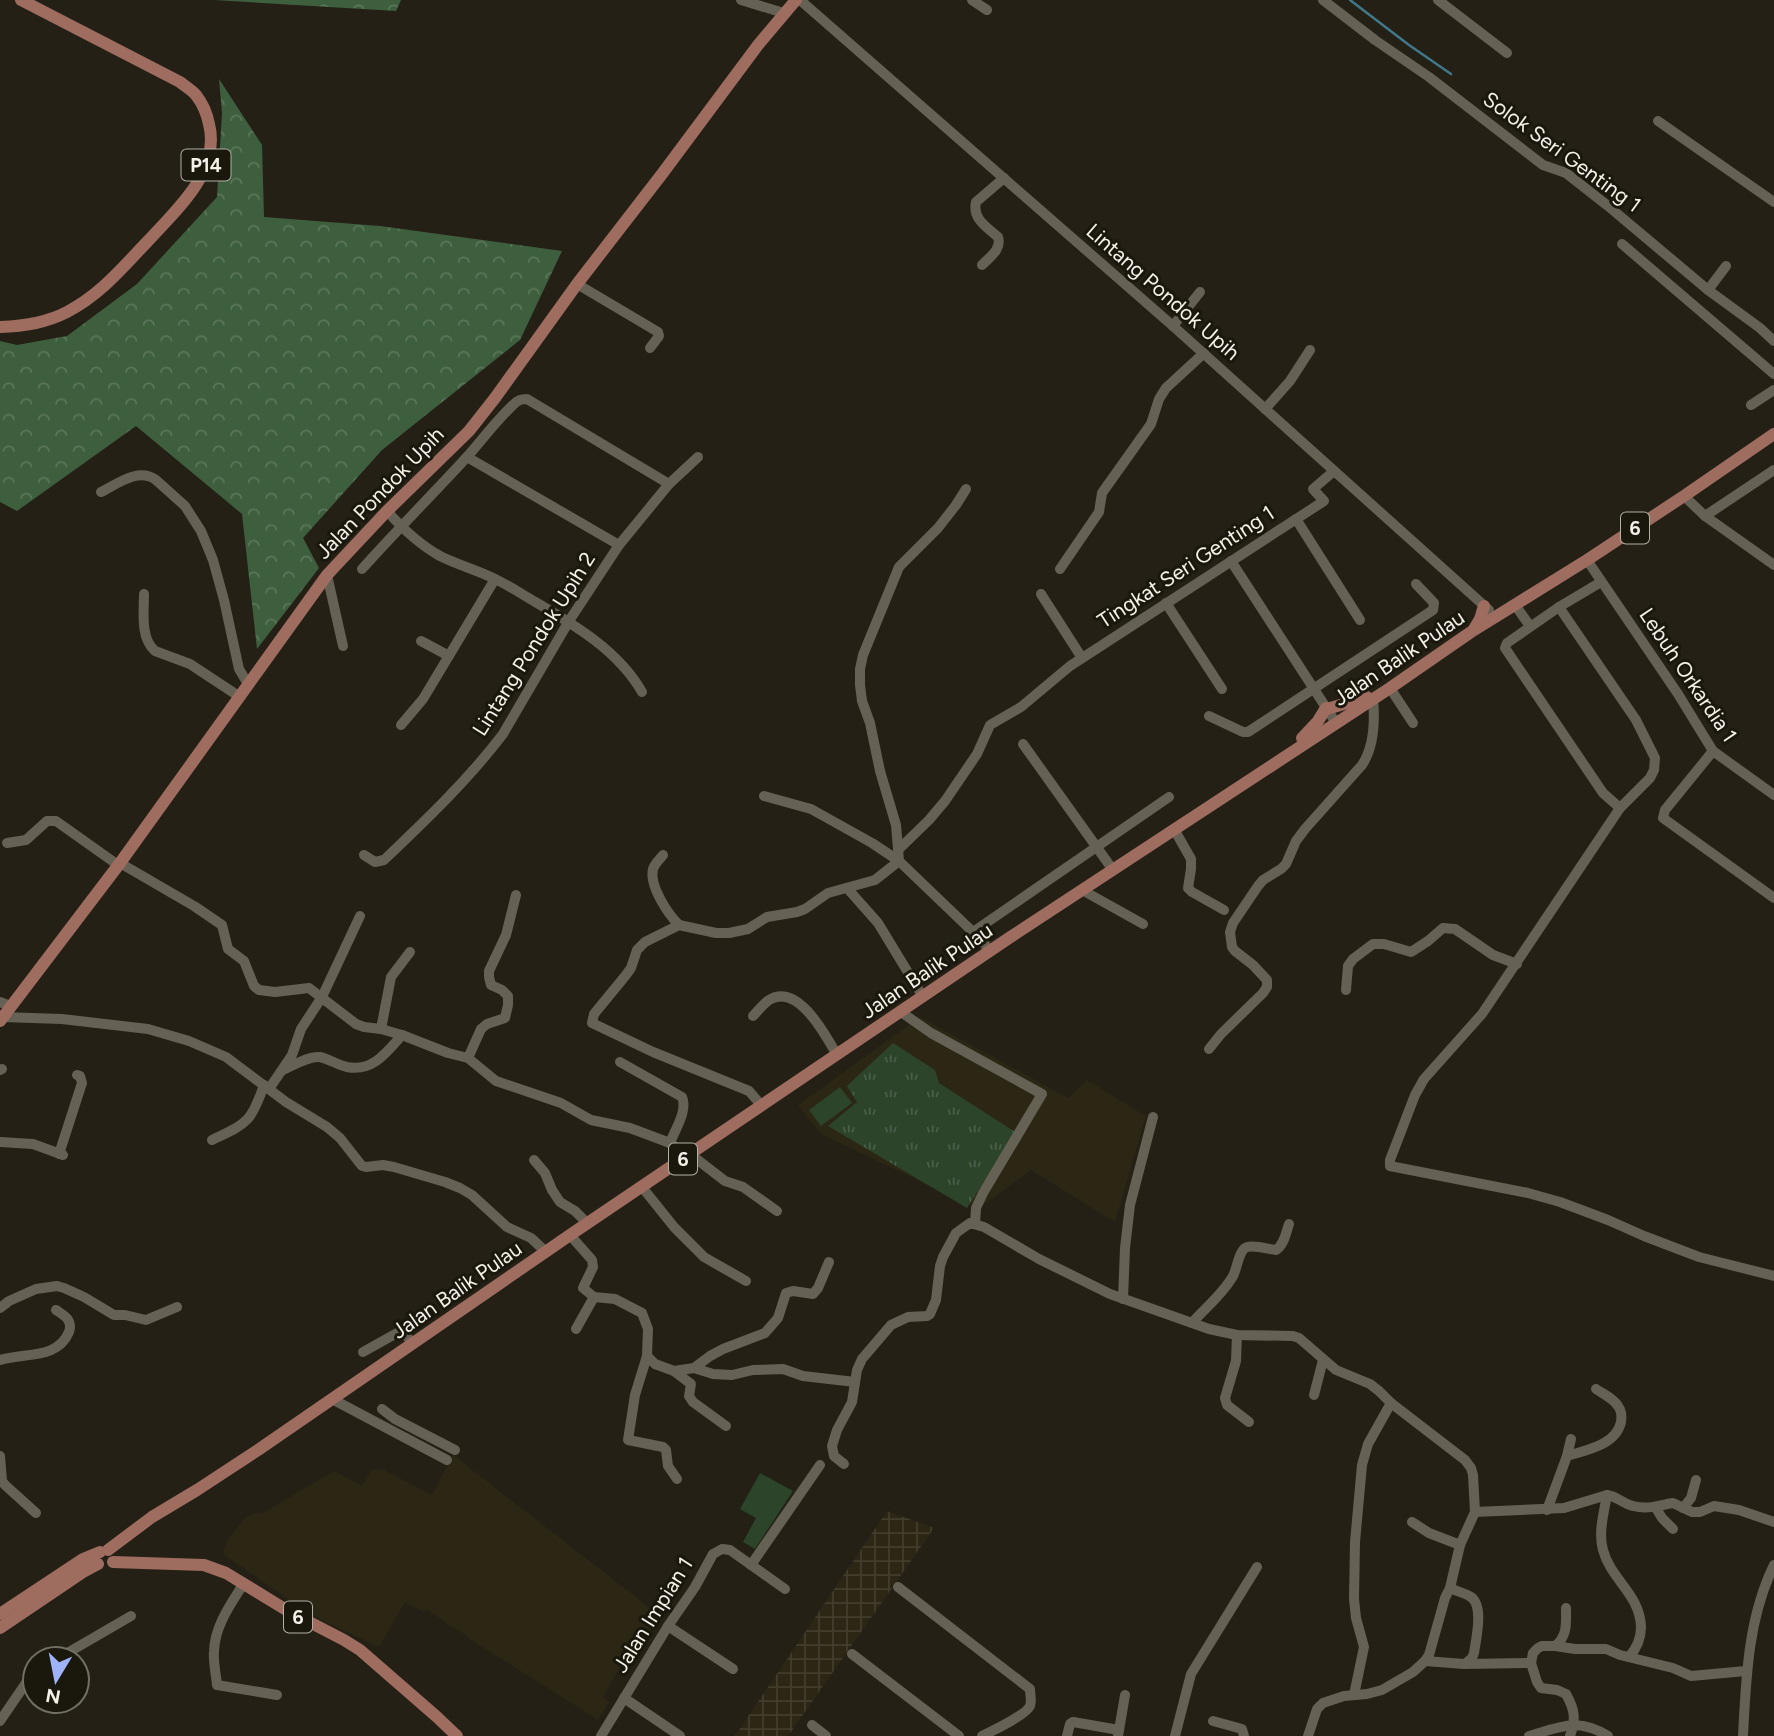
<svg xmlns="http://www.w3.org/2000/svg" width="1774" height="1736" font-family="Figtree,sans-serif">
<defs>
<pattern id="industrial-grid" width="8" height="8" patternUnits="userSpaceOnUse" patternTransform="scale(1.75)"><rect width="8" height="8" fill="#2c2715"/><path d="M0 4h8M4 0v8" fill="none" stroke="#413c2c"/></pattern>
<pattern id="grass-tufts" width="24" height="20" patternUnits="userSpaceOnUse" patternTransform="scale(1.75)"><rect width="24" height="20" fill="#2b442a"/><path d="M3 7l-1-3M5 7V3M7 7l1-3M15 17l-1-3M17 17v-4M19 17l1-3" fill="none" stroke="#4a5f49"/></pattern>
<pattern id="forest-crowns" width="20" height="18" patternUnits="userSpaceOnUse" patternTransform="scale(1.75)"><rect width="20" height="18" fill="#3e5f3e"/><path d="M2 6a3 3 0 1 1 6 0M12 15a3 3 0 1 1 6 0" fill="none" stroke="#5a765a"/></pattern>
</defs>
<rect width="100%" height="100%" fill="#242015"/>
<g fill="#2c2715">
<path d="M920,1017L1068,1098L1087,1080L1146,1116L1115,1222L1031,1170L978,1209L821,1134L798,1105Z"/>
<path d="M453,1455L659,1615L629,1667L622,1664L603,1697L609,1702L598,1720L470,1639L465,1634L458,1631L427,1609L423,1612L405,1602L379,1647L311,1615L223,1554L227,1541L246,1517L258,1512L261,1514L334,1471L362,1486L372,1469L384,1470L432,1495Z"/>
</g>
<path fill="url(#industrial-grid)" d="M887,1511L934,1528L788,1736H735Z"/>
<path fill="url(#grass-tufts)" d="M893,1043L935,1070L939,1083L1015,1132L967,1208L828,1126L857,1102L847,1086Z"/>
<g fill="url(#forest-crowns)">
<path d="M214,0H401L396,11Z"/>
<path d="M219,79L262,145L264,217L380,226L562,251L520,340L382,450L303,538L319,568L257,649L242,514L136,426L17,511L0,502V341L17,345L67,336L137,284L217,197L222,113Z"/>
</g>
<g fill="#2b442a">
<path d="M840,1087L852,1103L821,1126L809,1110Z"/>
<path d="M760,1473L793,1491L755,1549L743,1542L756,1518L740,1509Z"/>
</g>
<g fill="none" stroke-linecap="round" stroke-linejoin="round">
<path stroke="#40788a" stroke-width="2.5" d="M1350,0L1409,45L1451,74"/>
<g stroke="#656154" stroke-width="10">
<path d="M741,0L784,13"/>
<path d="M800,0L1173,326L1489,610"/>
<path d="M972,0L987,10"/>
<path d="M1323,0L1375,40L1429,77L1543,165L1566,173L1608,206L1708,290L1760,328L1774,341"/>
<path d="M1438,0L1507,53"/>
<path d="M1658,121L1774,202"/>
<path d="M1622,244L1774,374"/>
<path d="M982,265C990,257 1002,249 998,237C987,227 972,219 976,202L1004,178"/>
<path d="M577,284L658,332L659,336L650,348"/>
<path d="M1708,290L1726,266"/>
<path d="M1173,326L1200,292"/>
<path d="M1751,405L1774,390"/>
<path d="M1265,409L1290,381L1310,350"/>
<path d="M467,457L619,545"/>
<path d="M966,489L956,505L938,528L899,567L863,655L860,669V685L862,701L870,723L880,771L896,825L899,861L973,932L991,951"/>
<path d="M101,492C117,484 139,467 156,480L185,506L201,531L213,560L224,600L239,669L248,684"/>
<path d="M1684,496L1705,516L1774,565"/>
<path d="M387,511C402,528 420,545 440,556C458,565 477,570 495,579C508,585 520,593 532,600C573,624 618,650 642,692"/>
<path d="M1705,516L1774,470"/>
<path d="M1296,519L1360,620"/>
<path d="M1587,560L1678,694L1713,751L1774,795"/>
<path d="M1231,561L1336,723"/>
<path d="M362,569C396,531 432,495 466,458C482,440 496,421 513,405C518,400 521,399 527,399L669,484"/>
<path d="M1060,569L1099,512L1102,493L1151,424L1159,399L1166,388L1204,353"/>
<path d="M327,575L343,646"/>
<path d="M1601,582L1559,607L1507,643L1505,648L1603,793L1620,808"/>
<path d="M144,594C144,612 140,638 155,651L190,664L240,697"/>
<path d="M1041,594L1082,658"/>
<path d="M1166,603L1222,689"/>
<path d="M1515,605L1530,626"/>
<path d="M1559,607L1636,720L1655,758L1654,770L1650,778L1620,808L1482,1014L1424,1079L1415,1095L1390,1160V1166L1528,1193L1560,1202L1608,1220L1644,1236L1699,1257L1774,1276"/>
<path d="M421,641L449,656"/>
<path d="M1390,688L1413,723"/>
<path d="M1209,716L1243,732H1248L1433,610L1434,603L1416,584"/>
<path d="M401,725L423,699L495,579"/>
<path d="M1023,744L1113,870"/>
<path d="M1713,751L1665,810L1663,818L1774,898"/>
<path d="M1174,829L1191,859V869L1188,888L1192,892L1224,910"/>
<path d="M7,843L26,840L47,821H56L118,865"/>
<path d="M898,850L929,820L945,801L977,754L990,725L1021,707L1070,666L1324,501L1313,489L1334,471"/>
<path d="M364,855L375,862L384,860C426,820 468,780 503,734L569,621L619,545L669,484L698,457"/>
<path d="M663,855C660,859 655,863 653,869C649,886 668,914 679,925"/>
<path d="M120,863L194,906L222,925L228,949L244,961L254,986L259,990L275,992L309,988L356,1024L364,1027L381,1029L402,1035L448,1053L468,1058L496,1081L561,1103L591,1120L630,1128L670,1143L686,1157"/>
<path d="M847,888L878,923L923,997"/>
<path d="M1082,890L1143,924"/>
<path d="M973,932L1169,797"/>
<path d="M1346,990L1348,966L1353,959L1373,944H1384L1411,952L1428,941L1443,928L1455,929L1493,955L1517,964"/>
<path d="M0,1002L10,1006"/>
<path d="M901,1012L931,1033L1042,1094L983,1193L976,1208L975,1224"/>
<path d="M753,1016C758,1011 763,1004 769,1000C798,982 826,1036 837,1055"/>
<path d="M2,1017L62,1019L148,1029L189,1041L226,1057L286,1102L327,1127L340,1138L362,1166L366,1167L383,1165L394,1167L445,1182L460,1188L472,1195L507,1227L531,1238L546,1252"/>
<path d="M381,1029L391,977L410,952"/>
<path d="M1209,1049L1221,1034L1263,993L1267,987V980L1253,965L1235,951L1232,947L1230,932L1233,923L1258,886L1263,880L1281,869L1286,864L1296,841L1305,829L1362,765C1374,747 1375,720 1373,698"/>
<path d="M468,1058L481,1029L487,1024L505,1018L508,1005V996L502,990L491,985L489,977V971L506,935L516,895"/>
<path d="M620,1062L682,1097C688,1111 675,1129 670,1143"/>
<path d="M0,1070L2,1069"/>
<path d="M283,1070C294,1065 308,1056 320,1057C329,1059 338,1065 347,1067C373,1072 387,1052 402,1035"/>
<path d="M269,1089L292,1055L301,1029L322,997L360,916"/>
<path d="M762,1106L749,1091L653,1052L592,1023L594,1014L626,975L631,968L637,950L645,942L679,925L716,933H729L748,929L767,917L797,912L805,909L828,893L875,880L899,861L872,843L811,809L764,796"/>
<path d="M212,1140C247,1123 251,1123 264,1085"/>
<path d="M0,1142L33,1144L63,1155"/>
<path d="M59,1154L82,1083L80,1076L77,1075"/>
<path d="M690,1154L725,1181L743,1187L777,1211"/>
<path d="M534,1160L545,1173L552,1190L560,1202L575,1211L587,1223"/>
<path d="M642,1187L674,1227L704,1257L746,1281"/>
<path d="M570,1235L592,1260L593,1267L583,1288L594,1297L615,1299L642,1313L648,1329L647,1356L655,1364L674,1371L694,1368L713,1374L732,1375L753,1370L783,1369L803,1376L855,1382"/>
<path d="M1123,1299L1125,1248L1130,1205L1153,1117"/>
<path d="M0,1308L9,1301L36,1289L57,1286L64,1288L84,1297L114,1315H125L146,1320L177,1307"/>
<path d="M1192,1323C1205,1308 1223,1294 1233,1276C1237,1269 1239,1249 1247,1247C1255,1245 1268,1249 1276,1250C1284,1245 1286,1233 1289,1224"/>
<path d="M576,1329L594,1297"/>
<path d="M1237,1335L1236,1361L1225,1398L1227,1405L1249,1422"/>
<path d="M363,1352L397,1333L405,1334L413,1344"/>
<path d="M647,1356L635,1395L628,1440L663,1447L666,1450L668,1466L677,1479"/>
<path d="M0,1360C25,1352 57,1360 69,1332C73,1320 65,1316 56,1310"/>
<path d="M694,1368L710,1356L723,1349L765,1333L778,1318L786,1293L793,1291L813,1294L818,1288L829,1262"/>
<path d="M674,1371L691,1384L689,1396L693,1402L726,1426"/>
<path d="M1314,1395L1323,1360"/>
<path d="M332,1399L447,1460"/>
<path d="M382,1409L395,1419L455,1450"/>
<path d="M0,1456L2,1481L5,1485L36,1513"/>
<path d="M1567,1456C1587,1450 1616,1445 1621,1422C1622,1416 1622,1411 1618,1406C1613,1398 1603,1394 1596,1389"/>
<path d="M844,1464L834,1456L832,1446L837,1430L852,1402L857,1370L862,1359L891,1325L908,1317L927,1316L930,1314L936,1300L940,1266L943,1257L956,1233L970,1223L984,1227L1039,1259L1110,1294L1209,1329L1237,1335L1293,1336L1299,1338L1336,1370L1370,1384L1379,1391L1391,1403L1465,1460L1471,1468L1473,1475L1475,1512L1460,1545L1450,1588L1445,1598L1429,1655L1425,1661L1413,1672L1382,1690L1367,1694L1344,1696L1323,1703L1317,1709L1308,1736"/>
<path d="M1607,1495C1604,1512 1598,1533 1603,1550C1611,1580 1640,1594 1641,1627C1641,1639 1637,1648 1629,1657"/>
<path d="M1656,1508L1662,1518L1673,1529"/>
<path d="M1683,1508L1691,1498L1696,1480"/>
<path d="M1547,1510L1567,1456L1571,1439"/>
<path d="M1475,1512L1564,1508L1607,1495C1617,1496 1623,1504 1633,1506C1649,1510 1659,1505 1673,1503L1692,1512H1700L1714,1506L1739,1510L1774,1522"/>
<path d="M1412,1522L1429,1533L1460,1545"/>
<path d="M751,1565L820,1465"/>
<path d="M244,1583C231,1604 215,1625 214,1651C213,1662 216,1674 217,1685L277,1695"/>
<path d="M898,1587L1030,1689C1030,1695 1032,1701 1030,1706C1026,1715 992,1731 982,1736"/>
<path d="M1450,1588C1456,1591 1465,1593 1471,1597C1484,1606 1476,1639 1474,1653L1472,1658L1465,1664"/>
<path d="M668,1626L733,1669"/>
<path d="M1555,1646C1568,1636 1566,1623 1566,1608"/>
<path d="M852,1654L959,1736"/>
<path d="M57,1659L131,1616"/>
<path d="M1425,1661L1464,1664L1531,1663L1533,1653L1538,1648L1542,1646H1555L1575,1649H1606L1620,1655L1673,1668L1691,1676L1746,1671"/>
<path d="M1531,1663L1537,1682L1541,1688L1557,1690L1566,1694C1575,1710 1576,1719 1570,1736"/>
<path d="M1354,1695L1364,1647L1356,1618L1354,1599L1355,1542L1362,1465L1368,1444L1391,1403"/>
<path d="M624,1698L680,1736"/>
<path d="M0,1721L28,1680L35,1673"/>
<path d="M1213,1721L1242,1729L1244,1736"/>
<path d="M812,1725L826,1736"/>
<path d="M601,1736L668,1626L695,1587L713,1554L722,1549L730,1550L785,1589"/>
<path d="M1067,1736L1070,1724L1073,1722L1119,1730"/>
<path d="M1118,1736L1125,1695"/>
<path d="M1175,1736L1191,1674L1257,1567"/>
<path d="M1529,1736C1560,1727 1578,1717 1608,1736"/>
<path d="M1743,1736C1746,1678 1748,1618 1774,1565"/>
</g>
<g stroke="#9f6c60" stroke-width="12">
<path d="M0,327C24,326 46,323 67,312C101,294 121,269 147,242C176,210 221,172 209,124C207,114 203,104 196,95C192,90 185,86 180,82L21,0"/>
<path d="M1474,629L1480,619L1484,606"/>
<path d="M1327,709L1367,697"/>
<path d="M1302,738L1318,721L1326,708"/>
<path d="M0,1021L120,863L327,575L387,511L469,431L495,398L577,284L662,174L758,45L796,0"/>
<path d="M108,1550L152,1517L197,1490L258,1450L570,1235L1009,938L1390,688L1471,632L1587,560L1684,496L1774,434"/>
<path d="M113,1562L204,1565L226,1573L288,1611L344,1640L360,1650L437,1717L457,1736"/>
<path d="M0,1614L83,1559L100,1552"/>
<path d="M0,1628L83,1572L98,1564"/>
</g>
</g>
<g text-anchor="middle" stroke-width="6" stroke-linejoin="round" paint-order="stroke">
<g fill="#1a170c" stroke="#b2b0a7" stroke-width="2">
<rect x="181.5" y="149.5" width="49" height="31" rx="5"/>
<rect x="1621" y="512.5" width="28" height="31" rx="5"/>
<rect x="669" y="1143.5" width="28" height="31" rx="5"/>
<rect x="284" y="1601.5" width="28" height="31" rx="5"/>
</g>
<g font-size="19" font-weight="bold" fill="#f3f1e9">
<text x="206" y="172">P14</text>
<text x="1635" y="535">6</text>
<text x="683" y="1166">6</text>
<text x="298" y="1624">6</text>
</g>
<g font-size="21" fill="#f3f1e9" stroke="#1a170c">
<text transform="translate(1562 152) rotate(36)" y="7">Solok Seri Genting 1</text>
<text transform="translate(1163 292) rotate(41)" y="7">Lintang Pondok Upih</text>
<text transform="translate(380 493) rotate(-46)" y="7">Jalan Pondok Upih</text>
<text transform="translate(1186 567) rotate(-33)" y="7">Tingkat Seri Genting 1</text>
<text transform="translate(534 644) rotate(-58)" y="7">Lintang Pondok Upih 2</text>
<text transform="translate(1399 658) rotate(-34)" y="7">Jalan Balik Pulau</text>
<text transform="translate(1688 675) rotate(56)" y="7">Lebuh Orkardia 1</text>
<text transform="translate(927 971) rotate(-34)" y="7">Jalan Balik Pulau</text>
<text transform="translate(457 1290) rotate(-35)" y="7">Jalan Balik Pulau</text>
<text transform="translate(653 1615) rotate(-58)" y="7">Jalan Impian 1</text>
</g>
</g>
<g transform="translate(56 1680) rotate(190)"><circle r="33" fill="#1a170c" stroke="#716e64" stroke-width="2"/>
<path d="M0-5L12 26L0 18L-12 26Z" fill="#9fb3fd"/>
<text y="-10" font-size="19" font-weight="bold" text-anchor="middle" fill="#f3f1e9">N</text>
</g>
</svg>
